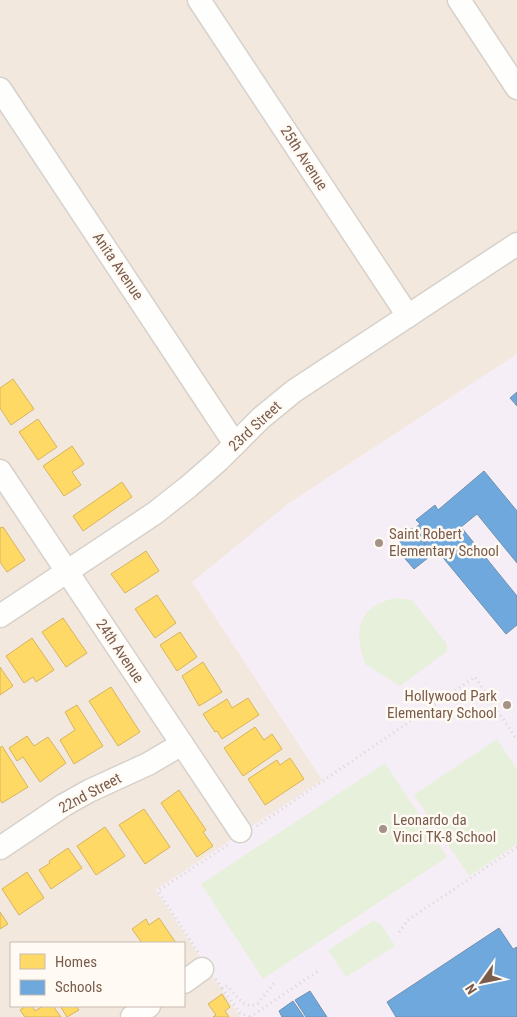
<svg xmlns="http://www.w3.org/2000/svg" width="517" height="1017" font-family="'Roboto Condensed',sans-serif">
<rect width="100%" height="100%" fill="#f9f5f0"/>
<path fill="#f2e8de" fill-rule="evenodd" d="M0,0H517V1017H0ZM11,943H184V1006H11Z"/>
<path fill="#f6eef6" d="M517,354V1017H240L155,890L322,780L192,582L289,503Z"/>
<g fill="#e7f0db">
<path d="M394,598L412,600L447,644V651L400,686L365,664C354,630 356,609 394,598Z"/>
<path d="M497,739L517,769V844L469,876L414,795Z"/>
<path d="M385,763L447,857L263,979L201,884Z"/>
<path d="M373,921L380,923L395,946L346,977L328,950Z"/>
</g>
<g fill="#ffd966" stroke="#d7b45e">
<path d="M13,379L34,409L11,425L0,408V388Z"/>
<path d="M38,419L57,447L38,460L19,432Z"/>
<path d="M72,446L84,464L72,472L81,485L64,496L43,466Z"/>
<path d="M122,482L132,497L83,531L73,516Z"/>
<path d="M3,527L25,560L7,572L0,562V528Z"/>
<path d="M146,551L159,571L125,593L111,574Z"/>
<path d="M157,595L176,623L155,638L135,609Z"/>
<path d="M63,618L87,653L66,667L42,632Z"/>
<path d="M180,632L197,657L177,671L160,645Z"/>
<path d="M32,638L54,670L36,682L33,677L24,683L6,656Z"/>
<path d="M203,662L222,692L199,706L182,676Z"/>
<path d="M0,667L13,686L0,695Z"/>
<path d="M111,687L140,732L118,746L89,701Z"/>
<path d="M248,698L259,715L222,739L217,731L215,732L203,714L227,699L232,708Z"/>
<path d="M77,705L103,746L74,764L60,740L75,730L65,712Z"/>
<path d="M255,727L264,740L272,734L282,749L243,776L224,748Z"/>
<path d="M27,736L34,746L48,737L66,763L40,782L23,757L17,761L9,748Z"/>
<path d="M2,746L28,787L2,803L0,800V748Z"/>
<path d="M290,758L304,779L265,805L248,779L277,760L280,765Z"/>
<path d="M179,790L206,830L203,832L213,846L197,857L161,803Z"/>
<path d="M144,809L170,847L145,864L119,825Z"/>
<path d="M105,827L125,856L96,875L77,846Z"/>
<path d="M68,848L82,868L51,889L39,870L50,863L49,861Z"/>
<path d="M27,872L44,898L19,915L2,889Z"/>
<path d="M0,912L8,924L0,929Z"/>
<path d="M159,918L176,943H142L132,929L146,919L149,925Z"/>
<path d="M222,994L230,1007L225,1011L229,1017H213L216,1015L208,1004Z"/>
<path d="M26,1006H32L35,1011L43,1006H53L61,1017H25L20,1010Z"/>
<path d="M60,1006H76L79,1010L67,1017Z"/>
</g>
<g fill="#6fa8dc" stroke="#7291b1">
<path d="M517,392V406L510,398Z"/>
<path d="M484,471L517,511V563L477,514L461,527L517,596V625L506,634L435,548L431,551L414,529L420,524L416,520L435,505L438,510Z"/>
<path d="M412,528L433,554L414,569L395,547L401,542L398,540Z"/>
<path d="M499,928L513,949L517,947V1017H396L387,1002Z"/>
<path d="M310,991L327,1017H306L295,1000Z"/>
<path d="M293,1001L304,1017H282L279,1011Z"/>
</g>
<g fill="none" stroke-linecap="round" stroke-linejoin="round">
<g stroke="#d7d1cb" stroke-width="25">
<g id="minor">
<path d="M199,0L408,316"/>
<path d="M459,0L517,88"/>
<path d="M0,89L235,444"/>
<path d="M0,471L240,831"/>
<path d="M0,616L155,513L188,487L219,460L261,418L294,391L517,244"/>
<path d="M0,848L64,805L89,791L148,764L182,744"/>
<path d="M184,982L202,969"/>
<path d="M132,1017L149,1006"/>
</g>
</g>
<g stroke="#dcd5d0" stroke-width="3" stroke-dasharray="1 4" stroke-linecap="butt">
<path d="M257,826L475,677L517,740"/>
<path d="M399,932L408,920L517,847"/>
<path d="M198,952L158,891L229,844"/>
<path d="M216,979L222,988L227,986L243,1003L251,1006L258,1003L275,982"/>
<path d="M222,988L240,1013L250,1017"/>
<path d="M250,1017L318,971"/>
</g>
<use href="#minor" stroke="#fefefd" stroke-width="22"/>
</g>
<g fill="#a69286" stroke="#fffaf3" stroke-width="2">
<circle cx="379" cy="543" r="5"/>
<circle cx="507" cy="705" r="5"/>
<circle cx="383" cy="829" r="5"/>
</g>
<g text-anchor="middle" stroke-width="5" stroke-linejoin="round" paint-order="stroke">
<g font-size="15" fill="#7a5c4d" stroke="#fffaf3">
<text transform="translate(304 158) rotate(57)" y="5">25th Avenue</text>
<text transform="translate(118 266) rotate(56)" y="5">Anita Avenue</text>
<text transform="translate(255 426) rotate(-43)" y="5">23rd Street</text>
<text transform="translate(120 651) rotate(56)" y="5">24th Avenue</text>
<text transform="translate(90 793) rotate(-28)" y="5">22nd Street</text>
</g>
<g font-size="15" fill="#7a5c4d" stroke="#fffaf3" text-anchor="start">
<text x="389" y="539">Saint Robert<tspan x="389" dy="17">Elementary School</tspan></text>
<text x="497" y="701" text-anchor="end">Hollywood Park<tspan x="497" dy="17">Elementary School</tspan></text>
<text x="393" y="825">Leonardo da<tspan x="393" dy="17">Vinci TK-8 School</tspan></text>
</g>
</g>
<rect x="10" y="942" width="175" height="65" fill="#fffaf3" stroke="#cabbb1"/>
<rect x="20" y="954" width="25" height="15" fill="#ffd966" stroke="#cabbb1"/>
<text x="55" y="967" font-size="15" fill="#7a5c4d">Homes</text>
<rect x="20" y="980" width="25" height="15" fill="#6fa8dc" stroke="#cabbb1"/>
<text x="55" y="992" font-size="15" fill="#7a5c4d">Schools</text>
<g transform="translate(482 982) rotate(237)" stroke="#fffaf3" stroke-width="4" paint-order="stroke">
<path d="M0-4L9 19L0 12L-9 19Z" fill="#7a5c4d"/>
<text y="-8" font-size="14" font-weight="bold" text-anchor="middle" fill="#7a5c4d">N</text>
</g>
</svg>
